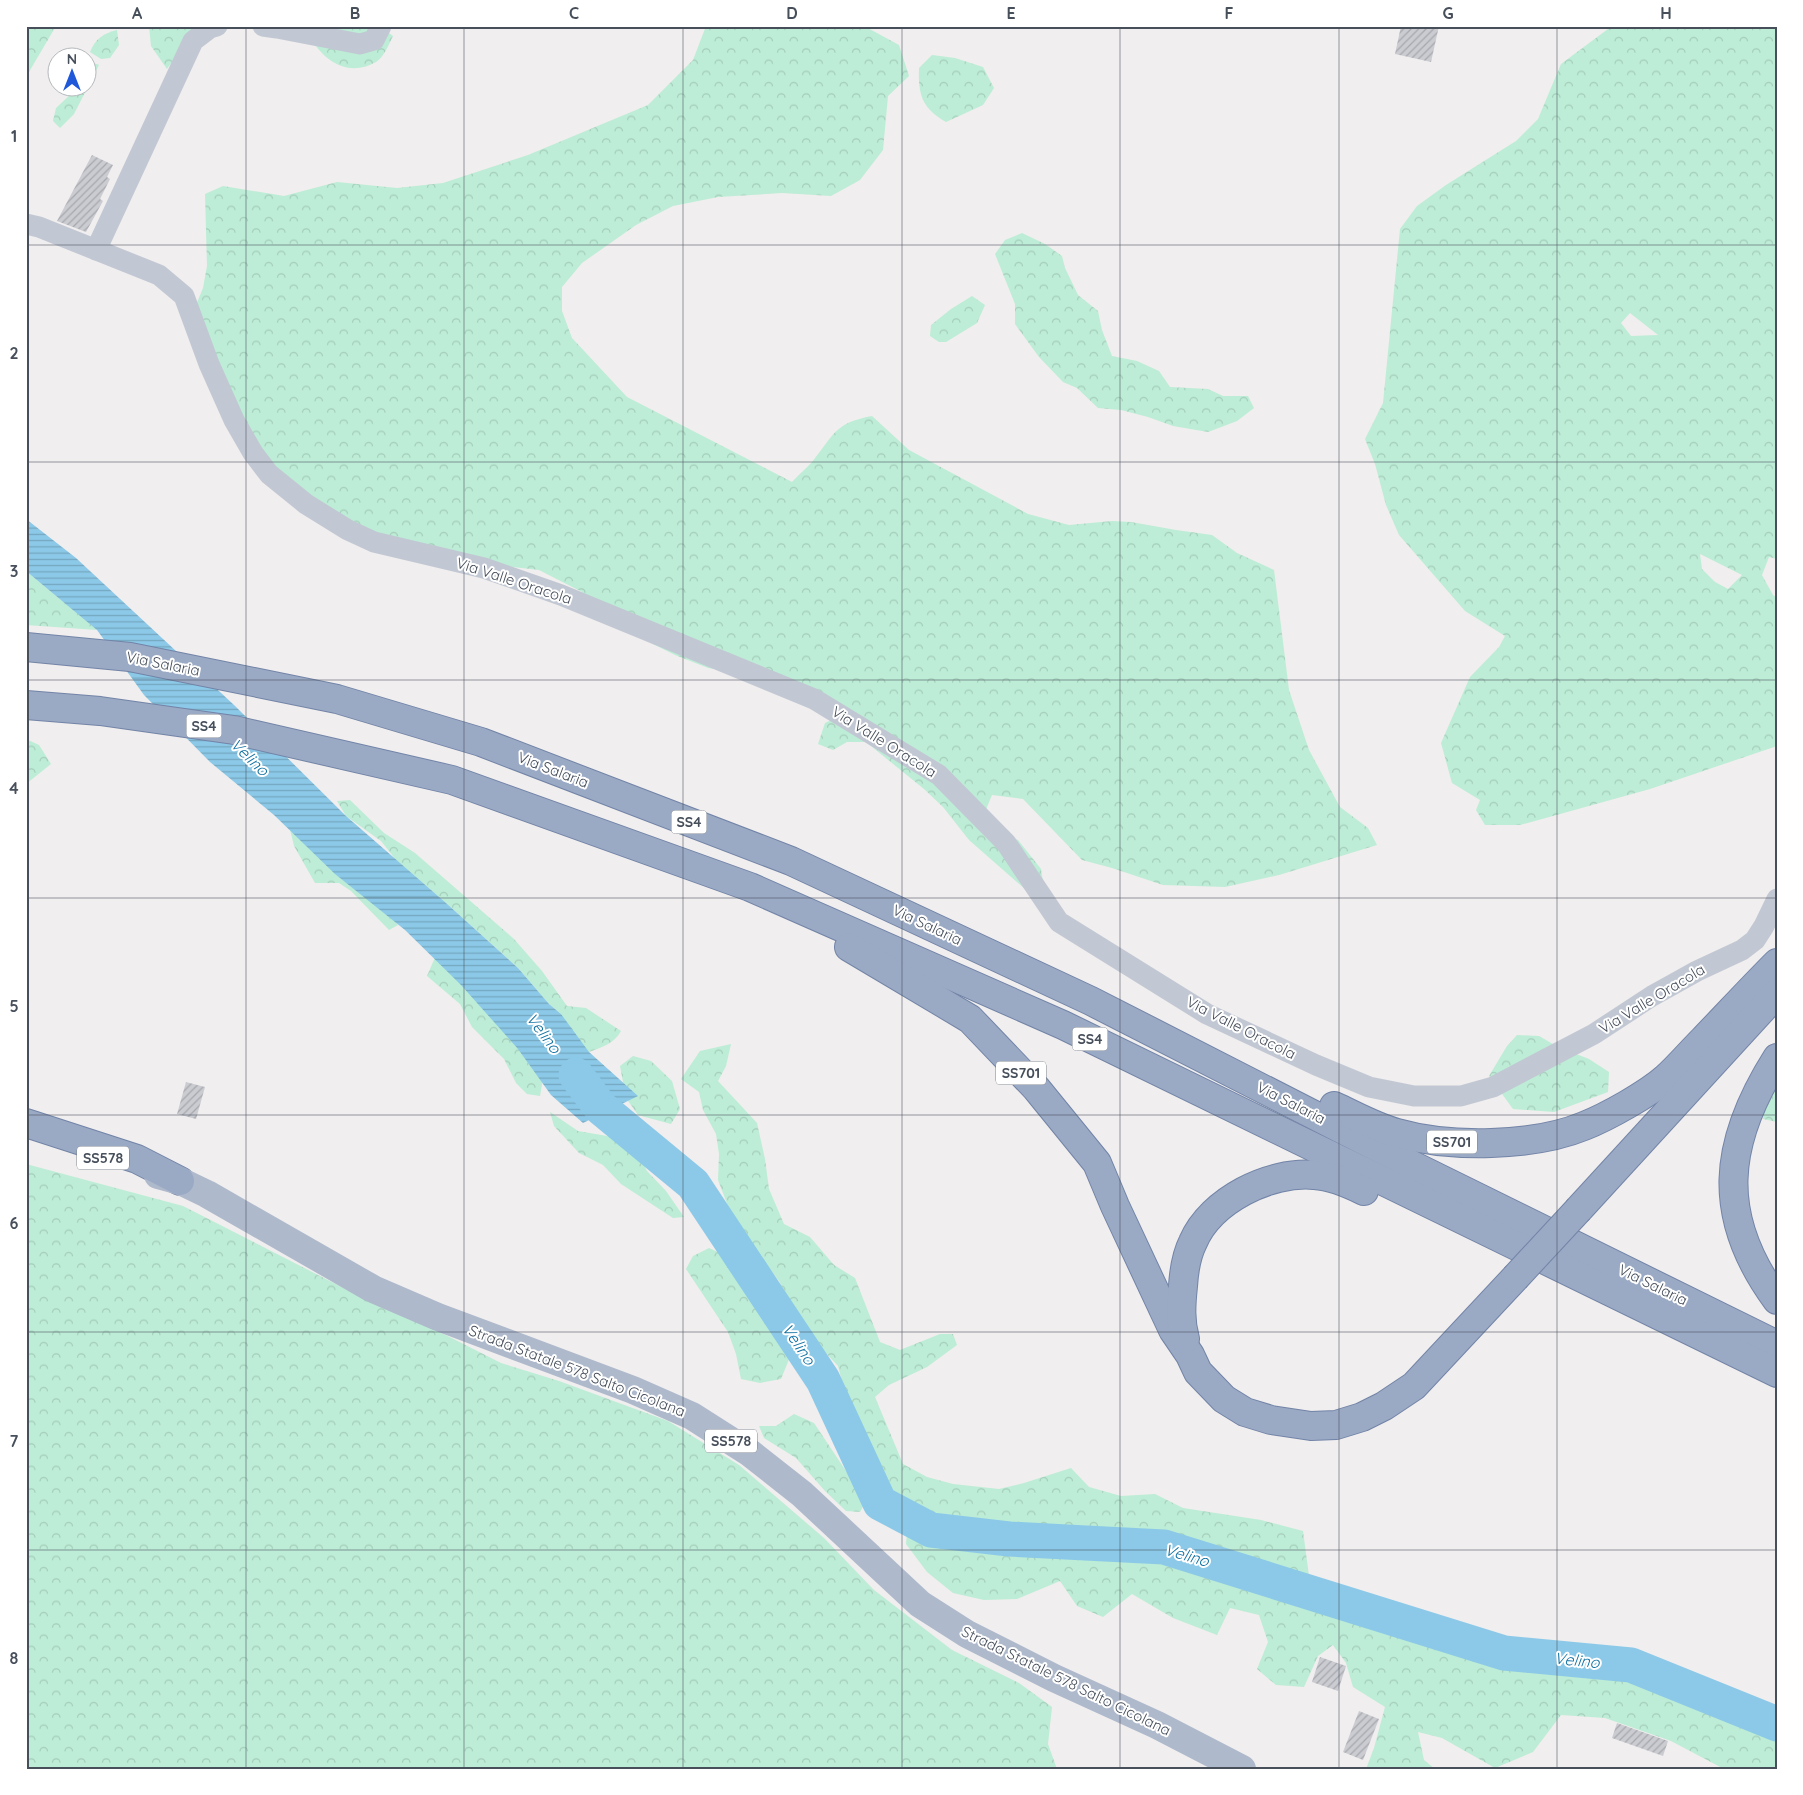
<svg xmlns="http://www.w3.org/2000/svg" width="1803" height="1795" font-family="Quicksand,sans-serif">
<defs>
<pattern id="forest-crowns" width="20" height="18" patternUnits="userSpaceOnUse" patternTransform="scale(1.25)"><rect width="20" height="18" fill="#bdedd6"/><path d="M2 6a3 3 0 1 1 6 0M12 15a3 3 0 1 1 6 0" fill="none" stroke="#a4cdba"/></pattern>
<pattern id="water-rules" width="6" height="5" patternUnits="userSpaceOnUse" patternTransform="scale(1.25)"><rect width="6" height="5" fill="#8cc9e8"/><path d="M0 2.5h6" fill="none" stroke="#74a6bf"/></pattern>
<pattern id="building-hatch" width="6" height="6" patternUnits="userSpaceOnUse" patternTransform="scale(1.25)"><rect width="6" height="6" fill="#cbccd2"/><path d="M-1 1l2-2M0 6l6-6M5 7l2-2" fill="none" stroke="#a7a8ad"/></pattern>
</defs>
<rect width="100%" height="100%" fill="#f0eeee"/>
<g fill="url(#forest-crowns)" fill-rule="evenodd">
<path d="M26,26H56L26,77Z"/>
<path d="M149,26H197L167,69L151,46Z"/>
<path d="M299,26H371L362,39Z"/>
<path d="M706,26H864L899,45L909,76L888,96L883,150L860,180L831,196L782,193L718,197L673,206L636,225L582,263L562,287V311L572,338L627,397L792,482C798,475 806,469 812,462C834,435 834,423 872,416L909,450L1028,514L1069,525L1112,521L1131,522L1176,530L1212,535L1237,553L1274,570L1289,690L1309,750L1340,807L1368,828L1377,845L1279,875L1225,887L1163,885L1112,868L1082,860L1023,799L992,795L985,812L992,831L1018,840L1041,869L1045,895L1025,889L969,840L943,807L924,789L866,742H847L833,750L818,744L825,723L837,717L758,676L708,668L675,655L589,612L582,592L539,570L495,565L427,549L355,525L303,494L266,457L186,329L203,288L207,266L205,194L223,186L284,196L337,182L397,188L443,183L528,155L648,105L693,60Z"/>
<path d="M1612,26H1777V559L1769,557L1762,575L1773,595L1777,598V746L1650,789L1520,825H1485L1476,810L1480,800L1452,783L1441,743L1470,677L1499,647L1505,636L1465,611L1399,535L1386,505L1375,464L1365,439L1383,403L1400,229L1417,206L1446,185L1516,141L1538,119L1561,64ZM1630,313L1658,335L1631,336L1621,323ZM1700,554L1742,575L1728,589L1715,582L1702,569Z"/>
<path d="M117,30L119,45L110,58L101,59L90,52C95,39 104,33 117,30Z"/>
<path d="M389,33L393,36C389,44 384,57 376,62C350,77 326,63 312,40Z"/>
<path d="M932,55L955,58L983,67L994,88L983,105L946,122C922,108 918,95 919,68Z"/>
<path d="M88,61L99,65L74,114L60,128L53,121L56,108L71,94L73,88H88Z"/>
<path d="M1022,233L1045,244L1062,256L1065,268L1078,295L1098,311L1102,330L1112,356L1137,361L1159,371L1170,387L1208,389L1223,396H1248L1254,408L1237,421L1208,432L1173,426L1148,417L1121,410L1098,408L1077,388L1063,382L1039,357L1015,324V304L995,254L1005,240Z"/>
<path d="M972,296L985,305L977,323L946,342H939L930,336L931,325L951,309Z"/>
<path d="M26,571L61,600L79,608L97,630L26,625Z"/>
<path d="M26,739L39,745L51,764L26,784Z"/>
<path d="M350,800L384,833L415,853L514,939L542,971L567,1006L586,1008L621,1031C614,1044 602,1047 589,1052L571,1041L561,1014L549,1004L518,968L446,903L396,860L381,841L346,816L337,801Z"/>
<path d="M288,821L383,907L398,925L389,930L351,891L339,883H315L294,846Z"/>
<path d="M436,955L456,967L543,1079L540,1096L527,1094L516,1083L504,1059L472,1027L460,1004L427,976Z"/>
<path d="M1517,1035L1539,1036L1558,1047L1589,1059L1609,1072L1608,1092L1554,1112L1513,1109L1489,1076L1507,1046Z"/>
<path d="M731,1044L726,1066L718,1081L757,1123L765,1159L769,1189L784,1224L810,1237L834,1265L855,1278L880,1342L900,1350L940,1334H953L957,1345L927,1367L889,1385L875,1397L903,1464L927,1477L953,1484L999,1489L1024,1483L1071,1468L1089,1487L1121,1496L1155,1494L1183,1508L1261,1520L1303,1531L1309,1576L1250,1559L1103,1532L1039,1531L934,1520L900,1502L877,1474L848,1404L838,1366L805,1331L779,1281L734,1222L718,1180L719,1154L716,1134L703,1110L699,1092L681,1079L700,1051Z"/>
<path d="M633,1056L651,1061L672,1081L680,1109L671,1124L638,1115L626,1098L620,1066Z"/>
<path d="M1777,1079V1122L1763,1119L1765,1106Z"/>
<path d="M550,1112L578,1131L607,1136L635,1147L647,1171L666,1191L684,1217L673,1218L621,1184L603,1165L579,1153L554,1126Z"/>
<path d="M26,1164L183,1206L367,1300L416,1320L501,1363L559,1381L668,1421L739,1465L824,1538L874,1590L952,1650L1019,1683L1052,1707L1048,1744L1057,1769H26Z"/>
<path d="M709,1248C719,1253 732,1257 741,1264C765,1282 776,1330 790,1357L781,1379L760,1383L741,1379L736,1354L728,1332L686,1269L693,1256Z"/>
<path d="M794,1414L814,1423L866,1501L860,1512L846,1511L825,1491L796,1458L764,1438L759,1426H776Z"/>
<path d="M907,1533L978,1546L1129,1559L1196,1568L1487,1652L1581,1672L1640,1674L1777,1727V1769H1724L1671,1741L1605,1718L1561,1715L1533,1752L1495,1768L1442,1738L1418,1732L1424,1760L1435,1769H1366L1374,1748L1385,1707L1353,1687L1346,1663L1333,1645L1318,1656L1304,1687L1276,1685L1257,1669L1268,1642L1259,1615L1230,1608L1217,1635L1173,1618L1132,1594L1103,1617L1077,1606L1060,1581L1017,1599L984,1600L953,1593L927,1572L906,1544Z"/>
</g>
<path fill="url(#water-rules)" d="M26,519L76,558L234,705L346,816L446,903L518,968L549,1004L561,1014L589,1052L638,1096L583,1123L551,1095L518,1049L461,985L405,930L335,874L274,815L210,762L144,695L97,630L26,571Z"/>
<g fill="none" stroke-linecap="round" stroke-linejoin="round">
<path stroke="#8cc9e8" stroke-width="35" d="M576,1075L601,1108L693,1184L823,1380L880,1503L931,1530L1009,1539L1164,1547L1504,1653L1631,1665L1777,1724"/>
</g>
<g fill="url(#building-hatch)">
<path d="M1401,26H1439L1431,62L1395,54Z"/>
<path d="M92,155L113,165L107,177L110,179L100,199L103,201L86,232L57,221Z"/>
<path d="M186,1082L205,1087L196,1119L177,1114Z"/>
<path d="M1320,1657L1346,1666L1338,1691L1312,1682Z"/>
<path d="M1359,1711L1379,1719L1363,1760L1343,1752Z"/>
<path d="M1617,1723L1668,1741L1663,1756L1612,1738Z"/>
</g>
<g fill="none" stroke-linecap="round" stroke-linejoin="round">
<g stroke="#7284a7" stroke-width="30">
<g id="trunk">
<path d="M26,647L130,657L337,699L481,742L791,861L1091,1001L1410,1164L1777,1345"/>
<path d="M26,705L100,711L234,730L452,780L750,887L1063,1025L1777,1373"/>
<path d="M849,947L970,1019L1036,1088L1097,1163L1115,1206L1173,1330L1190,1355L1198,1372L1224,1399L1245,1412L1271,1420L1311,1426L1336,1425L1362,1417L1384,1406L1414,1386L1515,1278"/>
<path d="M1777,1058C1723,1143 1715,1216 1777,1300"/>
<path d="M1334,1106C1354,1115 1375,1127 1397,1133C1450,1148 1533,1147 1584,1126C1607,1117 1648,1094 1666,1078C1679,1066 1691,1052 1703,1040C1728,1014 1752,988 1777,963"/>
<path d="M26,1123L137,1159L180,1181"/>
<path d="M1579,1209L1777,993"/>
<path d="M1185,1339C1180,1321 1181,1305 1183,1286C1184,1270 1186,1256 1193,1242C1211,1200 1270,1171 1314,1175C1332,1176 1348,1183 1364,1191"/>
</g>
</g>
<g stroke="#c2c8d3" stroke-width="21">
<path d="M263,26L277,28L360,44L374,40L381,26"/>
<path d="M26,224L39,227L159,275L184,296L209,364L234,420L253,453L269,474L306,504L348,530L374,542L484,568L561,595L814,699L939,775L1006,843L1059,922L1207,1014L1316,1065L1369,1087L1414,1096H1461L1493,1087L1594,1034L1652,996L1697,971L1742,950L1755,940L1764,926L1777,899"/>
<path d="M96,250L193,41L210,28L217,26"/>
</g>
<path stroke="#aeb9cc" stroke-width="28" d="M158,1175L180,1181L207,1194L373,1289L438,1317L633,1390L692,1416L750,1453L802,1494L920,1604L967,1634L1054,1678L1157,1725L1242,1769"/>
<use href="#trunk" stroke="#9aa9c4" stroke-width="28"/>
<g stroke="#7284a7" stroke-width="30" stroke-linecap="butt">
<path id="trunk-bridge" d="M1515,1278L1579,1209"/>
</g>
<use href="#trunk-bridge" stroke="#9aa9c4" stroke-width="28"/>
</g>
<path fill="none" stroke="#474f5b" stroke-width="1" stroke-opacity="0.55" d="M246,26V1769M464,26V1769M683,26V1769M902,26V1769M1120,26V1769M1339,26V1769M1557,26V1769M26,245H1777M26,462H1777M26,680H1777M26,898H1777M26,1115H1777M26,1332H1777M26,1550H1777"/>
<g text-anchor="middle" stroke-width="4" stroke-linejoin="round" paint-order="stroke">
<g fill="#fff" stroke="#7e848c" stroke-width="1">
<rect x="186.5" y="714.5" width="35" height="23" rx="4"/>
<rect x="671.5" y="810.5" width="35" height="23" rx="4"/>
<rect x="1072.5" y="1027.5" width="35" height="23" rx="4"/>
<rect x="996" y="1061.5" width="50" height="23" rx="4"/>
<rect x="1427" y="1130.5" width="50" height="23" rx="4"/>
<rect x="77" y="1146.5" width="52" height="23" rx="4"/>
<rect x="705" y="1429.5" width="52" height="23" rx="4"/>
</g>
<g font-size="14" font-weight="bold" fill="#474f5b">
<text x="204" y="731">SS4</text>
<text x="689" y="827">SS4</text>
<text x="1090" y="1044">SS4</text>
<text x="1021" y="1078">SS701</text>
<text x="1452" y="1147">SS701</text>
<text x="103" y="1163">SS578</text>
<text x="731" y="1446">SS578</text>
</g>
<g font-size="15" fill="#474f5b" stroke="#fff">
<text transform="translate(514 581) rotate(18)" y="5">Via Valle Oracola</text>
<text transform="translate(163 664) rotate(11)" y="5">Via Salaria</text>
<text transform="translate(884 742) rotate(32)" y="5">Via Valle Oracola</text>
<text transform="translate(553 770) rotate(21)" y="5">Via Salaria</text>
<text transform="translate(927 925) rotate(25)" y="5">Via Salaria</text>
<text transform="translate(1652 999) rotate(-31)" y="5">Via Valle Oracola</text>
<text transform="translate(1241 1028) rotate(27)" y="5">Via Valle Oracola</text>
<text transform="translate(1291 1103) rotate(27)" y="5">Via Salaria</text>
<text transform="translate(1653 1285) rotate(26)" y="5">Via Salaria</text>
<text transform="translate(577 1371) rotate(21)" y="5">Strada Statale 578 Salto Cicolana</text>
<text transform="translate(1066 1681) rotate(26)" y="5">Strada Statale 578 Salto Cicolana</text>
</g>
<g font-size="16" font-style="italic" fill="#1171a3" stroke="#fff">
<text transform="translate(250 757) rotate(44)" y="6">Velino</text>
<text transform="translate(544 1033) rotate(53)" y="6">Velino</text>
<text transform="translate(799 1344) rotate(56)" y="6">Velino</text>
<text transform="translate(1187 1555) rotate(16)" y="6">Velino</text>
<text transform="translate(1577 1660) rotate(6)" y="6">Velino</text>
</g>
</g>
<rect width="1803" height="1795" fill="none" stroke="#ffffff" stroke-width="55"/>
<g transform="translate(72 72)"><circle r="24" fill="#ffffff" stroke="#b5b9bd"/>
<path d="M0-4L9 19L0 12L-9 19Z" fill="#1f58d9"/>
<text y="-8" font-size="14" font-weight="bold" text-anchor="middle" fill="#474f5b">N</text>
</g>
<rect x="28" y="28" width="1748" height="1740" fill="none" stroke="#474f5b" stroke-width="2"/>
<g font-size="16" text-anchor="middle" font-weight="bold" fill="#474f5b">
<text x="137" y="19">A</text>
<text x="355" y="19">B</text>
<text x="574" y="19">C</text>
<text x="792" y="19">D</text>
<text x="1011" y="19">E</text>
<text x="1229" y="19">F</text>
<text x="1448" y="19">G</text>
<text x="1666" y="19">H</text>
<text x="14" y="142">1</text>
<text x="14" y="359">2</text>
<text x="14" y="577">3</text>
<text x="14" y="794">4</text>
<text x="14" y="1012">5</text>
<text x="14" y="1229">6</text>
<text x="14" y="1447">7</text>
<text x="14" y="1664">8</text>
</g>
</svg>
